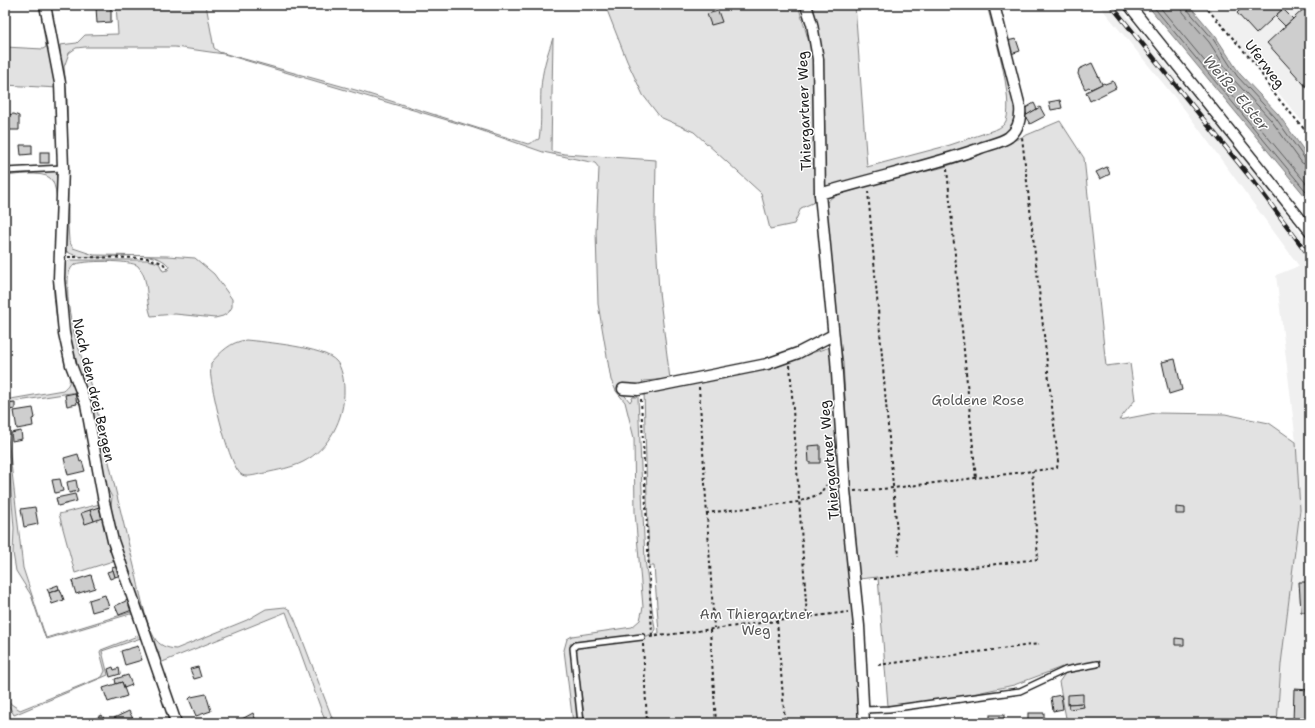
<svg xmlns="http://www.w3.org/2000/svg" width="1315" height="728" font-family="'Shantell Sans',sans-serif">
<rect width="100%" height="100%" fill="#fff"/>
<filter id="ink" filterUnits="userSpaceOnUse"><feTurbulence type="fractalNoise" baseFrequency=".025" numOctaves="2"/><feDisplacementMap in="SourceGraphic" scale="8" xChannelSelector="R" yChannelSelector="G"/><feConvolveMatrix kernelMatrix="1 2 1 2 8 2 1 2 1" color-interpolation-filters="sRGB"/></filter>
<g filter="url(#ink)">
<g fill="#f0f0f0">
<path d="M1099,5H1118L1222,132L1290,218L1310,246V723H1277L1281,664L1300,510L1296,442L1276,275L1299,266L1185,110Z"/>
<path d="M1205,5H1310V131Z"/>
</g>
<g fill="#e2e2e2" stroke="#7f7f7f">
<path d="M40,5H42L58,88L5,85V47L43,49L46,47Z"/>
<path d="M116,5H206L214,48L219,52L359,91L528,144L539,139C542,122 540,106 541,89C542,71 547,55 553,38L551,151L564,154L656,160L655,222L659,292L670,379L643,381L641,386L621,391L630,402L633,397H638L645,560L655,629L653,633L647,636L570,644L580,723H573L564,650L567,639L572,636L632,627L640,620L643,607L635,512L634,438L625,402L616,391L611,380L598,304L596,232L599,168L595,163L543,152L474,128L224,54L175,47H85L76,48L69,53L64,67L67,97L68,226L69,241L73,248L94,255L167,256L195,258L214,274L232,299V307L229,312L223,316L215,318L175,314L151,316C145,300 150,279 138,266C132,260 81,260 74,265C69,269 68,276 68,282C65,323 86,363 95,402C108,458 121,514 135,570C139,587 145,622 154,637C159,646 167,648 176,649L247,620L266,609L285,607L290,610L295,620L334,723H326L286,612L160,663L158,661L159,652L155,646L125,564L126,560L120,549L110,515L112,497L104,482L91,413L92,401L73,364L62,285L65,263L70,260H148L159,263L163,271L168,270L169,266C150,242 92,269 66,251L65,244L60,45L77,43L85,35L118,34Z"/>
<path d="M605,5H798L817,69V201L801,208L794,224L770,229L761,193L694,132L660,117L643,95L627,61Z"/>
<path d="M807,5H855L867,167L950,145L997,129C1001,127 1004,125 1006,121C1014,96 993,31 987,5H989L1002,62L1007,61C1012,81 1026,112 1010,130C1005,136 996,139 988,142L827,189L823,187V71Z"/>
<path d="M1060,121L1084,158L1106,366L1130,363L1135,400L1119,420L1155,413L1225,414L1269,423L1296,442L1300,510L1281,664L1277,723H1067L1059,682L1066,672L1062,667L1014,685L958,697L888,706L878,577L859,579L850,489L843,362L832,292L826,203C853,174 908,178 944,167C983,154 1022,137 1060,121Z"/>
<path d="M52,170L56,172L58,184L57,272L77,392L5,403V400L63,390C65,388 68,386 69,383C72,371 59,335 57,320C55,306 53,292 54,278C54,258 64,191 50,178C42,171 15,175 5,176V174Z"/>
<path d="M246,340C265,342 324,347 336,361C342,367 344,381 344,389C345,418 329,449 303,462C291,468 278,470 265,473C258,474 248,478 242,475C229,468 213,394 211,378C210,373 211,368 211,363C221,352 230,342 246,340Z"/>
<path d="M830,347L841,499L855,628L858,723H585L575,648L638,640L659,633L654,566H649L644,392L790,360Z"/>
<path d="M5,411L23,568L46,638L134,611L135,615L130,614L47,639L45,637L31,595L16,571L13,553L14,528Z"/>
<path d="M100,504L116,560L75,573L59,514Z"/>
<path d="M141,632L144,637L102,651L108,675L14,715L5,699V694L11,704L20,710L102,677L105,671L100,652L101,650L140,635Z"/>
</g>
<path fill="#b8b8b8" stroke="#7a7a7a" d="M1147,5H1189L1216,37L1240,74L1278,114L1310,159V202Z"/>
<g fill="none" stroke-linecap="round" stroke-linejoin="round">
<g stroke="#5a5a5a" stroke-width="1">
<path d="M1152,5L1310,196"/>
<path d="M1158,5L1310,188"/>
<path d="M1181,5L1183,12L1209,42L1233,79L1271,120L1302,163L1310,166"/>
<path d="M1186,5L1187,9L1213,39L1237,76L1275,117L1305,159L1310,161"/>
</g>
</g>
<g fill="#cecece" stroke="#1c1c1c">
<path d="M1245,5H1287L1256,34L1237,13Z"/>
<path d="M1308,5H1310V91L1267,43Z"/>
<path d="M111,6V22L97,23L96,7Z"/>
<path d="M1283,9L1293,19L1285,26L1275,16Z"/>
<path d="M718,11L722,22L711,25L707,14Z"/>
<path d="M1016,39L1020,51L1011,54L1007,41Z"/>
<path d="M1092,63L1102,84L1091,89L1089,87L1085,89L1078,74L1079,69Z"/>
<path d="M1113,81L1116,88L1090,101L1086,92L1104,83L1105,84Z"/>
<path d="M1060,100L1062,108L1051,110L1049,102Z"/>
<path d="M1034,103L1037,109L1027,115L1024,109Z"/>
<path d="M1040,107L1045,116L1030,124L1025,116Z"/>
<path d="M14,114L19,116V130H5V115Z"/>
<path d="M20,145H32V154L21,155Z"/>
<rect x="40" y="152" width="9" height="11"/>
<path d="M1107,167L1110,174L1100,179L1096,172Z"/>
<path d="M1175,359L1182,390L1169,394L1162,362Z"/>
<path d="M75,393L77,404L67,406L65,395Z"/>
<path d="M15,403V409L9,410L8,404Z"/>
<path d="M33,408L35,418L32,419L33,426L17,429L14,411Z"/>
<path d="M21,431L22,439L12,441L11,433Z"/>
<path d="M820,445V463H809L808,446Z"/>
<path d="M78,454L80,462L82,461L85,471L68,475L64,458Z"/>
<path d="M60,479L63,491L55,493L52,480Z"/>
<path d="M76,480L78,491L69,493L67,482Z"/>
<path d="M75,494L77,501L58,506L56,498Z"/>
<path d="M35,507L38,524L24,527L21,509Z"/>
<path d="M99,507L102,518L94,521L90,510Z"/>
<path d="M1176,507L1185,508V514H1176Z"/>
<path d="M90,510L94,521L85,524L81,513Z"/>
<path d="M118,566L121,575L115,577L112,568Z"/>
<path d="M113,570L115,577L110,579L107,572Z"/>
<path d="M91,575L95,588L76,594L72,581Z"/>
<path d="M1299,582H1310V612H1301Z"/>
<path d="M58,585L59,589L49,593L47,589Z"/>
<path d="M60,589L64,600L52,604L49,593Z"/>
<path d="M105,595L109,607L92,612L89,600Z"/>
<path d="M128,600L132,610L119,615L115,606Z"/>
<path d="M1175,638L1184,639V645H1175Z"/>
<path d="M138,646L142,660L125,665L121,651Z"/>
<path d="M113,667L114,670L119,668L120,674L110,677L108,669Z"/>
<path d="M198,667L201,677L194,679L190,669Z"/>
<path d="M128,675L132,685L124,688L122,682L116,684L115,679Z"/>
<path d="M122,682L127,696L108,702L103,688Z"/>
<path d="M1294,689L1310,690V723H1293Z"/>
<path d="M206,694L211,711L196,716L189,699L191,697Z"/>
<path d="M1083,694V703L1068,704V695Z"/>
<path d="M1061,695L1063,709L1053,711L1051,697Z"/>
<path d="M1083,703L1084,707L1069,709L1068,704Z"/>
<path d="M129,711L135,723H117L114,718Z"/>
<path d="M253,713L257,723H244L242,719Z"/>
<rect x="1028" y="713" width="16" height="10"/>
<path d="M102,715L106,723H92L91,721Z"/>
<rect x="990" y="715" width="14" height="8"/>
</g>
<g fill="none" stroke-linecap="round" stroke-linejoin="round">
<g stroke="#1c1c1c" stroke-width="8">
<g id="service">
<path d="M5,171L63,168"/>
<path d="M864,710L889,709L1020,691L1065,670L1097,664"/>
<path d="M581,723L573,648L576,645L642,637"/>
</g>
</g>
<g stroke="#1c1c1c" stroke-width="13">
<g id="minor">
<path d="M45,5L60,83L63,168L59,279L64,333L71,365L86,404L104,502L113,541L176,723"/>
<path d="M806,5L812,24L818,59L820,194L836,359L845,490L859,626L864,723"/>
<path d="M1129,5L1310,231"/>
<path d="M820,194C872,178 926,167 978,149C987,145 1001,143 1009,137C1019,129 1021,118 1020,107L994,5"/>
<path d="M623,389L638,390L767,364L798,353L833,335"/>
</g>
</g>
<g stroke="#1c1c1c" stroke-width="2" stroke-dasharray="3 3" stroke-linecap="butt">
<path d="M1204,5L1256,65L1271,90L1310,136"/>
<path d="M947,169L976,479"/>
<path d="M868,191L899,556"/>
<path d="M68,257L147,258L163,263L167,269"/>
<path d="M790,365L807,617"/>
<path d="M699,387L714,628"/>
<path d="M641,399L652,636"/>
<path d="M854,491L893,488L1057,468L1058,461L1022,137"/>
<path d="M706,513L798,502L820,494L826,485"/>
<path d="M874,579L1038,559L1032,471"/>
<path d="M777,621L785,723"/>
<path d="M710,630L716,723"/>
<path d="M650,637L848,612"/>
<path d="M643,644L647,723"/>
<path d="M878,665L1039,644"/>
</g>
<use href="#service" stroke="#fff" stroke-width="5"/>
<use href="#minor" stroke="#fff" stroke-width="10"/>
<g stroke="#1c1c1c" stroke-width="4.5">
<path id="rail" d="M1111,5L1258,187L1310,257"/>
</g>
<use href="#rail" stroke="#fff" stroke-width="3" stroke-dasharray="9" stroke-linecap="butt"/>
</g>
</g>
<g text-anchor="middle" stroke-width="3" stroke-linejoin="round" paint-order="stroke">
<g font-size="14" fill="#1c1c1c" stroke="#fff">
<text transform="translate(1265 64) rotate(53)" y="5">Uferweg</text>
<text transform="translate(804 111) rotate(-92)" y="5">Thiergartner Weg</text>
<text transform="translate(94 390) rotate(77)" y="5">Nach den drei Bergen</text>
<text transform="translate(829 460) rotate(-95)" y="5">Thiergartner Weg</text>
</g>
<g font-size="14" fill="#575757" stroke="#fff">
<text x="978" y="405">Goldene Rose</text>
<text x="756" y="619">Am Thiergartner<tspan x="756" dy="16">Weg</tspan></text>
</g>
<g font-size="15" font-style="italic" fill="#5a5a5a" stroke="#fff">
<text transform="translate(1236 93) rotate(50)" y="5">Weiße Elster</text>
</g>
</g>
<rect width="1315" height="728" fill="none" stroke="#fff" stroke-width="20"/>
<rect x="10" y="10" width="1295" height="708" fill="none" stroke="#1c1c1c" stroke-width="1.5" filter="url(#ink)"/>
</svg>
